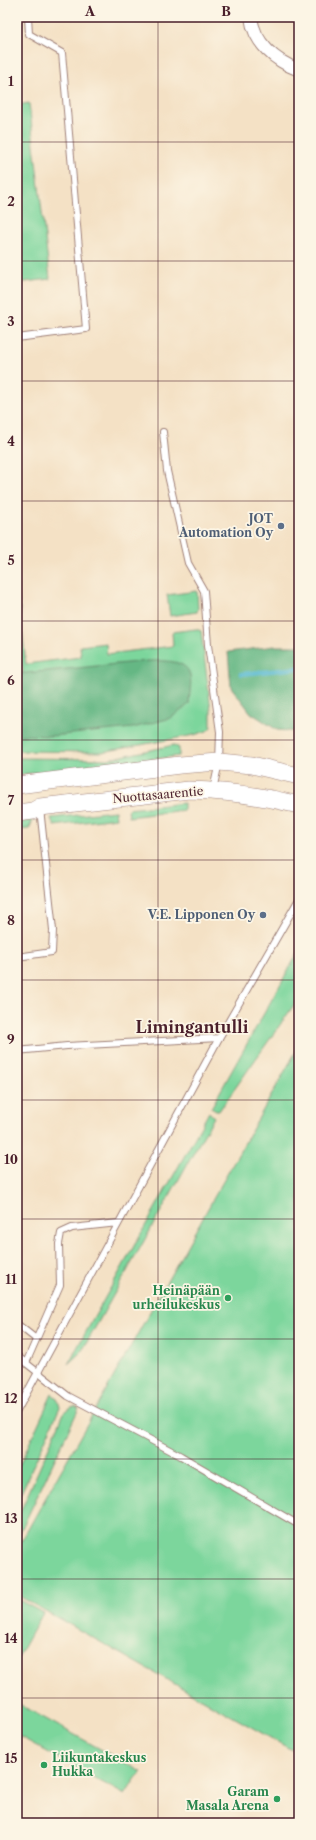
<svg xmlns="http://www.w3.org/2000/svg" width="316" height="1840" font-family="'Libre Caslon Text',serif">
<rect width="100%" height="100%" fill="#fcf5e5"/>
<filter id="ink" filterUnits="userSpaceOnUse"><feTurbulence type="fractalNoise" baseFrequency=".025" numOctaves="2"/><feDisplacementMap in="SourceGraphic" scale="8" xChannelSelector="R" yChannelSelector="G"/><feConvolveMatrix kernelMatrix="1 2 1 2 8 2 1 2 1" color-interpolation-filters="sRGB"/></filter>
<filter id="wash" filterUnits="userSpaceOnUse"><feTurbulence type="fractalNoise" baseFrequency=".012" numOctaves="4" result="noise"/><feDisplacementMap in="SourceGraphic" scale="16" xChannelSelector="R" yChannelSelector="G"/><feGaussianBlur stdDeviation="0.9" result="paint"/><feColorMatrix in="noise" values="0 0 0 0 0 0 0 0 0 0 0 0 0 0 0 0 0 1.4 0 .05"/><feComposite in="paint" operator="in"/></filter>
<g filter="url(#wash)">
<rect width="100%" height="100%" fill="#f4e1c5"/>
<g fill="#7cd69c" stroke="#637a64">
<path d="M29,103L50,279L17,283V105Z"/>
<path d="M17,583L26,664L81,657L80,646L106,643L107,654L173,646L172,632L196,629L201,631L211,710V727L207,731L194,735L102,752L17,751V673L23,672L17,628Z"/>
<path d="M197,591L198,609L197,612L170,616L167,595Z"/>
<path d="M174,745L179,748V756L17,775V758L108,759Z"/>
<path d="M184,803V810L129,817L128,809Z"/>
<path d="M115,811L116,818L54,826L51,818Z"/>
<path d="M33,820L29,829L17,830V822Z"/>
<path d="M299,951V998L219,1111H216L211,1108Z"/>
<path d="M299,1046V1754L17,1595V1549Z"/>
<path d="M209,1112L214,1117L82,1351L68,1364Z"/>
<path d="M52,1394L57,1398L60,1407L17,1502V1470Z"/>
<path d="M75,1406L79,1408L17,1539V1519L64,1413L71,1407Z"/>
<path d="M17,1599L43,1613L17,1660Z"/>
<path d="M17,1703L142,1772L136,1778L125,1795L17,1735Z"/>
</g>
<g fill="#65b784" stroke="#586b58">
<path d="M275,646H299V732L277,730L251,713L231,687L228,652Z"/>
<path d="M147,661C160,661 186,658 190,675C192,684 189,696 189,704L171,718L133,728L51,736L17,735V674Z"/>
</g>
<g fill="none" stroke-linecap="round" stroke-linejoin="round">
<path stroke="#52b8d0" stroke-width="4.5" d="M242,674L299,668"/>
</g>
</g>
<g filter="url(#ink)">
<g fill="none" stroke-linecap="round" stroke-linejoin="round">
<g stroke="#9f8078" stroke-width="8">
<g id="lane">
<path d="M17,338L86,329L62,53L29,34L28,17"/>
<path d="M163,432L167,471L188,563L204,591L208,645L220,732L219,762L213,790"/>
<path d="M17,957L52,952L53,930L40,808"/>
<path d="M17,1051L67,1046L219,1038L299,899"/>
<path d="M17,1324L36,1339"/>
<path d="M17,1356L68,1396L181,1456L299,1525"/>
<path d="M26,1363L60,1285L59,1244L61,1233L72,1228L118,1223"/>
<path d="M17,1411L219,1038"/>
</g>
</g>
<g stroke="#9f8078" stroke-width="14">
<path id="street" d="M251,17C254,43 275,61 299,70"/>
</g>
<g stroke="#9f8078" stroke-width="18">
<g id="secondary">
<path d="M17,785L180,765L219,762L252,765L299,776"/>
<path d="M17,813L33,811L40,807L189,790C226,791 263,796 299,805"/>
</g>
</g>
<use href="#lane" stroke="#fff" stroke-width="6"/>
<use href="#street" stroke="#fff" stroke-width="12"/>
<use href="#secondary" stroke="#fff" stroke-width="17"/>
</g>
</g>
<path fill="none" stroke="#4a1f2b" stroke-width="1" stroke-opacity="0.55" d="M158,17V1823M17,142H299M17,261H299M17,381H299M17,501H299M17,621H299M17,740H299M17,860H299M17,980H299M17,1100H299M17,1219H299M17,1339H299M17,1459H299M17,1579H299M17,1698H299"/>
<g fill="#5c6f8a" stroke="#fcf5e5" stroke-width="1.5">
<circle cx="281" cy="526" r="4"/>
<circle cx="263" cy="915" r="4"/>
</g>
<g fill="#2e9e5b" stroke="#fcf5e5" stroke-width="1.5">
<circle cx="228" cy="1298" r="4"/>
<circle cx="44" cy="1765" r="4"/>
<circle cx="277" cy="1799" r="4"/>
</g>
<g text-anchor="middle" stroke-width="3.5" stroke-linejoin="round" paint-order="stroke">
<g font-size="12" font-weight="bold" fill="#4e5e75" stroke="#fcf5e5" text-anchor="end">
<text x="273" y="523">JOT<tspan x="273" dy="14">Automation Oy</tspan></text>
<text x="255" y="919">V.E. Lipponen Oy</text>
</g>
<g font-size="12" fill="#4a1f2b" stroke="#fcf5e5">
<text transform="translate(158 795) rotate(-5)" y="4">Nuottasaarentie</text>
</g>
<g font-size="12" font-weight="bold" fill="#27864d" stroke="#fcf5e5" text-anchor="end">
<text x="220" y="1295">Heinäpään<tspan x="220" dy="14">urheilukeskus</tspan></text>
<text x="52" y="1762" text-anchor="start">Liikuntakeskus<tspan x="52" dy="14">Hukka</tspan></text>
<text x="269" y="1796">Garam<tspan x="269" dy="14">Masala Arena</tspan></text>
</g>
<g font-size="16" font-weight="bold" fill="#4a1f2b" stroke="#fcf5e5">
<text x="192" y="1033">Limingantulli</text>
</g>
</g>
<rect width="316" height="1840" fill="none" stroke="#fcf5e5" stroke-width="44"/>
<rect x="22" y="22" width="272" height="1796" fill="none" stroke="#4a1f2b" stroke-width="1.5"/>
<g font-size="13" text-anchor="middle" font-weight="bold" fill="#4a1f2b">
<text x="90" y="16">A</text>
<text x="226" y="16">B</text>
<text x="11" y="86">1</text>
<text x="11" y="206">2</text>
<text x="11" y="326">3</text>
<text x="11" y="446">4</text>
<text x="11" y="565">5</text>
<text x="11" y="685">6</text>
<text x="11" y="805">7</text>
<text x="11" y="925">8</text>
<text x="11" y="1044">9</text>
<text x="11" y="1164">10</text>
<text x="11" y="1284">11</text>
<text x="11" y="1403">12</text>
<text x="11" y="1523">13</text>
<text x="11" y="1643">14</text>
<text x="11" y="1763">15</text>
</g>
</svg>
